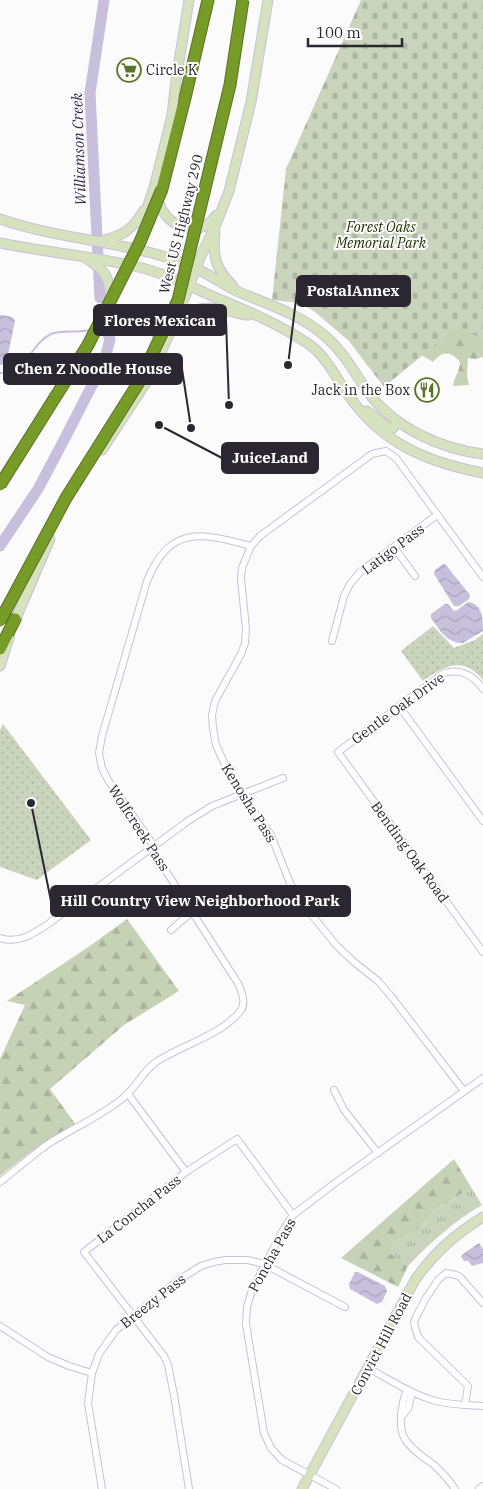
<svg xmlns="http://www.w3.org/2000/svg" width="483" height="1489" font-family="'IBM Plex Serif',serif">
<defs>
<pattern id="grass-tufts" width="24" height="20" patternUnits="userSpaceOnUse" patternTransform="scale(1.25)"><rect width="24" height="20" fill="#cad4bc"/><path d="M3 7l-1-3M5 7V3M7 7l1-3M15 17l-1-3M17 17v-4M19 17l1-3" fill="none" stroke="#aeb6a2"/></pattern>
<pattern id="forest-firs" width="22" height="20" patternUnits="userSpaceOnUse" patternTransform="scale(1.25)"><rect width="22" height="20" fill="#c6d2b6"/><path d="M5 1l3.5 6h-7zM16 11l3.5 6h-7z" fill="#aab49d"/></pattern>
<pattern id="cemetery-stones" width="16" height="16" patternUnits="userSpaceOnUse" patternTransform="scale(1.25)"><rect width="16" height="16" fill="#cad4bc"/><path d="M2 7V4a2 2 0 0 1 4 0v3zM10 15v-3a2 2 0 0 1 4 0v3z" fill="#aeb6a2"/></pattern>
<pattern id="park-dots" width="8" height="8" patternUnits="userSpaceOnUse" patternTransform="scale(1.25)"><rect width="8" height="8" fill="#cad4bc"/><path d="M2 2h.1M6 6h.1" fill="none" stroke="#aeb6a2" stroke-width="1.8" stroke-linecap="round"/></pattern>
<pattern id="water-waves" width="16" height="10" patternUnits="userSpaceOnUse" patternTransform="scale(1.25)"><rect width="16" height="10" fill="#c7bfdb"/><path d="M0 5q4-4 8 0t8 0" fill="none" stroke="#aba4bc"/></pattern>
</defs>
<rect width="100%" height="100%" fill="#fbfbfb"/>
<path fill="url(#grass-tufts)" d="M471,1187L482,1205C454,1221 430,1243 408,1266L388,1253L397,1240L412,1236L436,1209L449,1202Z"/>
<g fill="url(#forest-firs)">
<path d="M483,290V357L475,359L468,358L467,376L469,385L453,386C454,377 460,371 460,362C449,350 443,351 433,362L420,354Z"/>
<path d="M127,919L179,991L124,1025L50,1089L76,1125L32,1151L0,1176V1059L25,1005L7,1001L87,948Z"/>
<path d="M454,1159L471,1187L449,1202L436,1209L412,1236L397,1240L389,1253L408,1266L398,1287L341,1258Z"/>
</g>
<path fill="url(#cemetery-stones)" d="M361,0H483V339L457,327L384,387L349,341L315,312L300,303L272,300L286,169Z"/>
<g fill="url(#park-dots)">
<path d="M433,626L454,648L475,640L483,634V680C463,655 444,666 423,681L401,651Z"/>
<path d="M3,724L91,840L37,880L0,867V730Z"/>
</g>
<g fill="url(#water-waves)">
<path d="M0,315C6,316 13,315 15,321L6,364L0,365Z"/>
<path d="M443,564H445L470,595L469,599L459,606H454L434,574L435,570Z"/>
<path d="M468,602C483,604 483,619 483,631L463,643C446,643 440,630 431,618V614L445,604H448L453,610L456,611Z"/>
<path d="M479,1243L483,1249V1263L472,1266L468,1261H464L461,1257L463,1254Z"/>
<path d="M355,1272H358L385,1286L387,1291L382,1302L377,1304L350,1289L349,1284Z"/>
</g>
<g fill="none" stroke-linecap="round" stroke-linejoin="round">
<path stroke="#c7bfdb" stroke-width="2" d="M0,373C26,375 30,344 51,334C59,330 78,333 90,330"/>
<g stroke="#c7bfdb" stroke-width="11">
<path d="M100,298L90,93L104,0"/>
<path d="M0,546L38,489L65,438L104,362L110,339L104,325"/>
</g>
<g stroke="#c8c1da" stroke-width="8">
<g id="street">
<path d="M394,547L415,576"/>
<path d="M332,641L344,596L350,584L361,571L437,515"/>
<path d="M483,689C473,675 461,668 444,673L338,752L483,952"/>
<path d="M399,706L483,821"/>
<path d="M171,930L193,911"/>
<path d="M0,938C19,944 33,934 48,924L188,821L212,806L283,778"/>
<path d="M334,1090L344,1110L378,1153"/>
<path d="M464,1091L391,996L378,981L354,962L337,946L298,898L290,883L271,835L241,794L226,767L216,745L213,728L212,715L215,701L241,654L245,643L246,629L241,579L242,568L251,546L260,536L372,454L386,451L396,458L483,577"/>
<path d="M128,1094L186,1172"/>
<path d="M0,1182C16,1170 31,1156 48,1144C73,1128 100,1117 123,1098C136,1088 141,1073 156,1062C180,1046 224,1034 241,1010C246,1003 242,993 239,985L157,857L150,840L108,780L102,768L99,753L102,736L147,581C170,524 202,533 251,546"/>
<path d="M0,1326L48,1357L69,1366L92,1373"/>
<path d="M368,1368C390,1380 411,1394 436,1401C451,1405 467,1405 483,1406"/>
<path d="M407,1389C402,1403 397,1426 405,1439C411,1450 425,1458 434,1465C442,1472 449,1480 455,1489"/>
<path d="M465,1405L468,1386L418,1337L415,1327L414,1322L416,1317L426,1298L438,1280L446,1273L456,1275L460,1277L483,1303"/>
<path d="M402,1416L408,1409L412,1392"/>
<path d="M102,1489L88,1403L92,1373L99,1354L116,1330L180,1279L201,1266L214,1262L225,1260H248L264,1264L345,1307"/>
<path d="M189,1489L174,1395L168,1365L164,1356L84,1252L186,1172L237,1139L293,1215"/>
<path d="M336,1489L282,1460L271,1448L264,1433L246,1324L247,1307L252,1290L283,1230L293,1215L335,1183L483,1078"/>
<path d="M479,1489L483,1486"/>
</g>
</g>
<g stroke="#c8c1da" stroke-width="11">
<g id="secondary">
<path d="M157,196C161,218 183,236 205,226C210,224 213,218 217,215"/>
<path d="M0,219C51,237 107,240 159,255C173,259 188,264 201,271C215,278 227,287 241,293C270,305 301,315 325,336C345,353 356,376 371,396C397,429 442,449 483,454"/>
<path d="M142,224L155,184L172,115L176,80L189,0"/>
<path d="M215,233C212,257 216,269 233,286"/>
<path d="M102,241C124,235 132,230 144,210"/>
<path d="M0,243C44,252 90,256 134,266C162,272 187,285 212,296C245,310 277,323 307,343C326,355 336,378 349,396C383,444 427,462 483,473"/>
<path d="M87,259C104,270 110,276 110,296"/>
<path d="M177,317C195,308 209,305 228,311C235,312 241,315 248,315"/>
<path d="M100,323C102,321 104,319 106,318C123,309 158,324 160,342"/>
<path d="M367,411L390,429L393,428L398,421"/>
<path d="M102,450L149,378L177,317L200,258L217,222L229,191L251,102L268,0"/>
<path d="M14,623L50,539"/>
<path d="M0,666L9,638"/>
<path d="M302,1489L415,1280C434,1253 454,1235 483,1217"/>
</g>
</g>
<g stroke="#5b722a" stroke-width="13">
<g id="highway">
<path d="M162,189L185,98L208,0"/>
<path d="M0,649L15,619"/>
</g>
</g>
<use href="#street" stroke="#fff" stroke-width="6"/>
<use href="#secondary" stroke="#d6e1be" stroke-width="9"/>
<use href="#highway" stroke="#769b27" stroke-width="11"/>
<g stroke="#5b722a" stroke-width="13" stroke-linecap="butt">
<g id="highway-bridge">
<path d="M0,485L88,345L140,242L162,189"/>
<path d="M0,621L66,498L139,382L178,300L230,85L243,0"/>
</g>
</g>
<use href="#highway-bridge" stroke="#769b27" stroke-width="11"/>
</g>
<defs>
<g id="supermarket-ring" transform="scale(1.25)"><circle r="9.5" fill="#fff" stroke="#5a7428" stroke-width="1.5"/><path d="M-6-5.5h2.5l.6 2H6L4.5 2H-2.5L-4.4-4H-6ZM-1.5 3.2a1.3 1.3 0 1 0 .1 0ZM3 3.2a1.3 1.3 0 1 0 .1 0Z" fill="#5a7428"/></g>
<g id="restaurant-ring" transform="scale(1.25)"><circle r="9.5" fill="#fff" stroke="#5a7428" stroke-width="1.5"/><path d="M-5-6h1v4h1v-4h1v4h1v-4h1v5L-1.5 .5V6h-2V.5L-5-1ZM5-6V6H3V1.5H1.5Q1.5-4 5-6Z" fill="#5a7428"/></g>
</defs>
<g fill-rule="evenodd">
<use href="#supermarket-ring" x="129" y="70"/>
<use href="#restaurant-ring" x="427" y="390"/>
</g>
<g text-anchor="middle" stroke-width="4" stroke-linejoin="round" paint-order="stroke">
<g font-size="14" fill="#2a2731" stroke="#fff" text-anchor="start">
<text x="146" y="75">Circle K</text>
<text x="410" y="395" text-anchor="end">Jack in the Box</text>
</g>
<g font-size="14" fill="#2a2731" stroke="#fff">
<text transform="translate(181 224) rotate(-76)" y="5">West US Highway 290</text>
<text transform="translate(393 549) rotate(-37)" y="5">Latigo Pass</text>
<text transform="translate(398 708) rotate(-36)" y="5">Gentle Oak Drive</text>
<text transform="translate(249 803) rotate(58)" y="5">Kenosha Pass</text>
<text transform="translate(139 828) rotate(57)" y="5">Wolfcreek Pass</text>
<text transform="translate(410 852) rotate(54)" y="5">Bending Oak Road</text>
<text transform="translate(139 1209) rotate(-38)" y="5">La Concha Pass</text>
<text transform="translate(272 1255) rotate(-61)" y="5">Poncha Pass</text>
<text transform="translate(153 1301) rotate(-38)" y="5">Breezy Pass</text>
<text transform="translate(381 1344) rotate(-62)" y="5">Convict Hill Road</text>
</g>
<g font-size="14" font-style="italic" fill="#233204" stroke="#fff">
<text x="381" y="232">Forest Oaks<tspan x="381" dy="16">Memorial Park</tspan></text>
</g>
<g font-size="15" font-style="italic" fill="#3a2c53" stroke="#fff">
<text transform="translate(79 149) rotate(-92)" y="5">Williamson Creek</text>
</g>
</g>
<path fill="none" stroke="#2a2731" stroke-width="2" d="M288 365L297 291M229 405L226 320M191 428L182 369M159 425L222 458M31 803L51 901"/>
<g fill="#2a2731" stroke="#fff" stroke-width="2">
<circle cx="288" cy="365" r="5"/>
<circle cx="229" cy="405" r="5"/>
<circle cx="191" cy="428" r="5"/>
<circle cx="159" cy="425" r="5"/>
<circle cx="31" cy="803" r="5"/>
</g>
<g fill="#2a2731" stroke="#2a2731" stroke-width="2">
<rect x="297" y="276" width="113" height="30" rx="5"/>
<rect x="94" y="305" width="132" height="30" rx="5"/>
<rect x="4" y="354" width="178" height="30" rx="5"/>
<rect x="222" y="443" width="96" height="30" rx="5"/>
<rect x="51" y="886" width="299" height="30" rx="5"/>
</g>
<g font-size="15" text-anchor="middle" font-weight="bold" fill="#fff">
<text x="353" y="296">PostalAnnex</text>
<text x="160" y="326">Flores Mexican</text>
<text x="93" y="374">Chen Z Noodle House</text>
<text x="270" y="463">JuiceLand</text>
<text x="200" y="906">Hill Country View Neighborhood Park</text>
</g>
<path d="M308 38v8h94v-8" fill="none" stroke="#2a2731" stroke-width="2.5"/>
<text x="316" y="38" font-size="15" fill="#2a2731" stroke="#ffffff" stroke-width="4" paint-order="stroke">100 m</text>
</svg>
